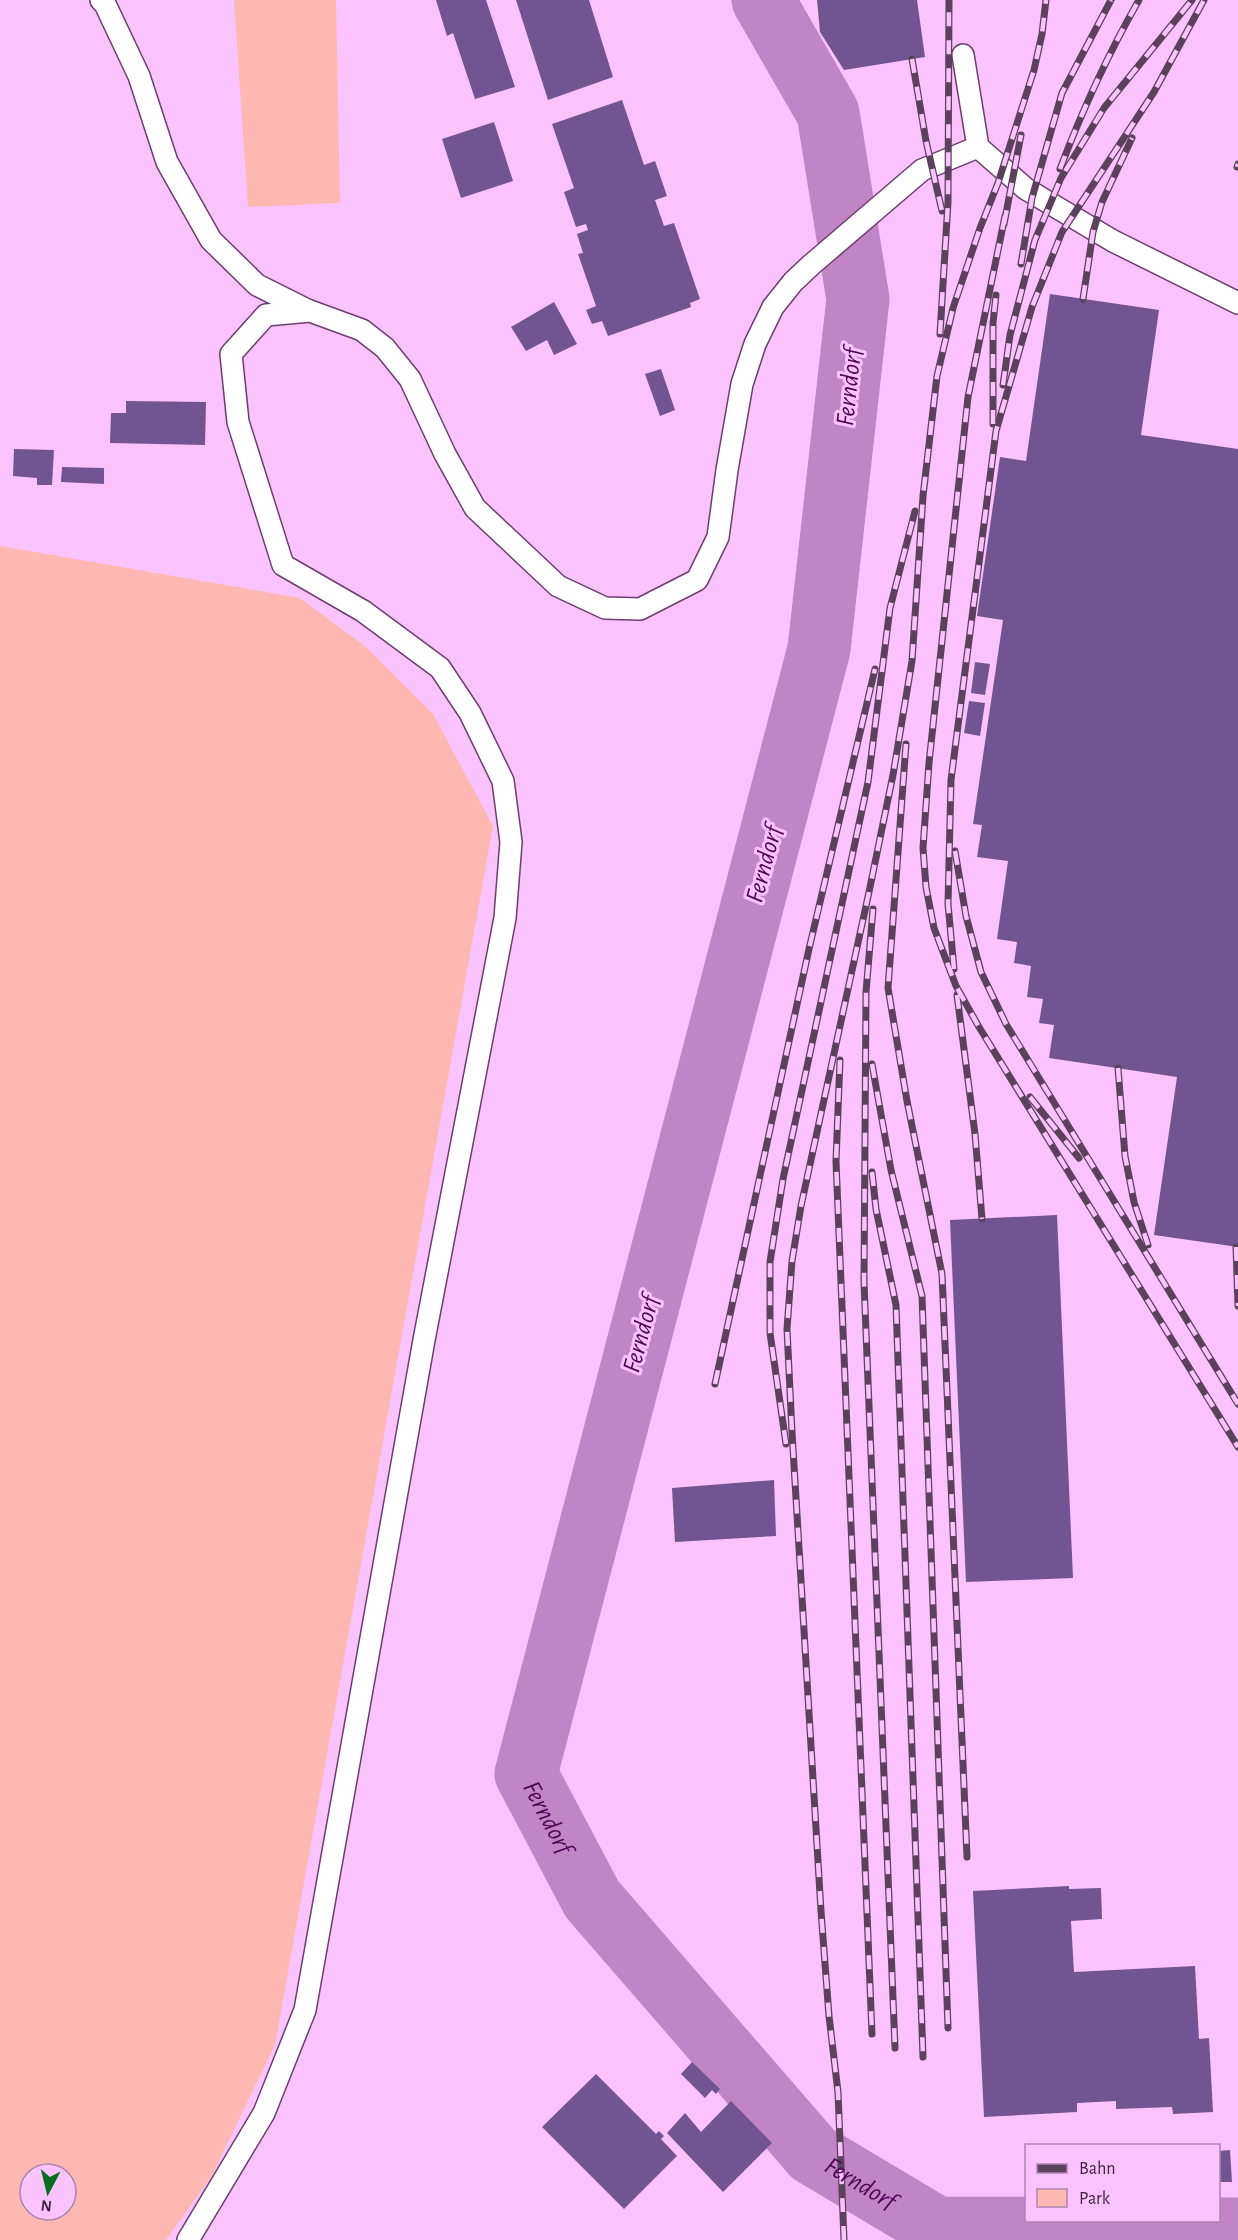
<svg xmlns="http://www.w3.org/2000/svg" width="1238" height="2240" font-family="'Alegreya Sans',sans-serif">
<rect width="100%" height="100%" fill="#fbc3fd"/>
<g fill="#fdb8b1" fill-rule="evenodd">
<path d="M234,0H336L340,203L248,207Z"/>
<path d="M0,546L300,598L366,647L433,714L493,826L275,2045L211,2177L166,2240H0ZM30,2174H66V2210H30Z"/>
</g>
<g fill="none" stroke-linecap="round" stroke-linejoin="round">
<path stroke="#c184c4" stroke-width="63" id="s1" d="M763,0L828,113L858,299L819,649L526,1774L592,1899L813,2154L937,2228L1238,2229"/>
</g>
<g fill="#715491">
<path d="M436,0H486L515,87L475,99L453,33L447,36Z"/>
<path d="M516,0H589L613,77L548,100Z"/>
<path d="M817,0H917L925,57L844,70L820,32Z"/>
<path d="M622,100L644,165L655,161L667,196L655,200L664,226L674,223L700,299L690,303L691,307L608,336L602,321L592,324L586,310L596,306L578,254L583,253L577,234L588,230L586,224L576,227L564,192L574,188L552,124Z"/>
<path d="M494,122L513,181L461,198L442,139Z"/>
<path d="M1050,294L1159,310L1141,435L1238,449V1247L1154,1235L1177,1077L1049,1058L1054,1025L1039,1023L1043,999L1027,997L1031,966L1014,963L1017,942L997,939L1008,861L977,857L982,825L973,824L1003,620L977,616L1000,457L1026,461Z"/>
<path d="M554,302L577,344L554,355L547,340L526,351L511,327Z"/>
<path d="M661,369L675,410L660,416L645,374Z"/>
<path d="M126,401L206,402L205,445L110,443L111,413H126Z"/>
<path d="M14,449L54,450L52,485H37V478L13,476Z"/>
<path d="M62,467L104,468V484L61,482Z"/>
<path d="M975,662L990,664L985,695L971,693Z"/>
<path d="M969,701L985,703L980,736L964,733Z"/>
<path d="M1057,1215L1073,1578L966,1582L950,1220Z"/>
<path d="M774,1480L776,1536L675,1542L672,1488Z"/>
<path d="M1069,1886V1889L1101,1888L1102,1919L1071,1921L1074,1972L1195,1966L1199,2039L1209,2038L1213,2112L1173,2114L1172,2107L1116,2109V2101L1077,2103V2112L984,2117L973,1891Z"/>
<path d="M692,2062L720,2089L716,2094L712,2090L705,2098L681,2074Z"/>
<path d="M596,2074L656,2134L659,2131L664,2136L661,2139L677,2156L624,2209L542,2127Z"/>
<path d="M731,2101L772,2143L723,2192L667,2133L685,2113L701,2132Z"/>
<path d="M1230,2150L1232,2182H1218V2151Z"/>
</g>
<g fill="none" stroke-linecap="round" stroke-linejoin="round">
<g stroke="#6d3d70" stroke-width="24">
<g id="service">
<path d="M101,0L105,4L139,76L167,162L211,240L257,285L309,311"/>
<path d="M963,55L978,147L1026,189L1113,241L1238,303"/>
<path d="M188,2240L264,2113L305,2010L424,1340L505,918L511,842L503,781L470,713L440,668L363,611L283,565L238,422L231,354L266,315L310,311L362,330L385,348L410,379L445,454L475,508L558,586L605,608L640,609L697,580L718,537L727,470L742,384L755,344L773,307L793,282L811,265L922,170L978,147"/>
</g>
</g>
<use href="#service" stroke="#fff" stroke-width="21"/>
<g stroke="#5c415d" stroke-width="7">
<g id="rail">
<path d="M912,59L926,141L942,211"/>
<path d="M1237,167L1238,164"/>
<path d="M1060,169C1082,111 1108,54 1139,0"/>
<path d="M1005,216L968,397L929,763L923,848L926,887L934,928L956,986L979,1027L1238,1447"/>
<path d="M1004,224L1021,135"/>
<path d="M1021,264L1032,198L1062,93L1111,0"/>
<path d="M1083,299L1093,232L1102,202L1132,138"/>
<path d="M940,334L948,202L949,0"/>
<path d="M1003,385L1010,335L1035,240L1061,178L1104,108L1192,0"/>
<path d="M993,424V323L996,295"/>
<path d="M906,744L888,988L907,1101L942,1274L967,1857"/>
<path d="M955,851L966,916L981,972L1006,1024L1238,1404"/>
<path d="M873,909L866,992L864,1282L895,2048"/>
<path d="M954,969L948,904L951,780L996,431L1032,307L1062,232L1154,92L1204,0"/>
<path d="M957,995L975,1134L982,1219"/>
<path d="M840,1060L836,1161L872,2034"/>
<path d="M872,1064L891,1170L922,1296L948,2028"/>
<path d="M1118,1068L1125,1156L1134,1202L1148,1245"/>
<path d="M1030,1097L1079,1158"/>
<path d="M872,1172L876,1209L896,1305L923,2057"/>
<path d="M1236,1247L1238,1306"/>
<path d="M715,1384L809,949L875,669"/>
<path d="M786,1444L770,1333V1262L783,1179L868,782L890,608L915,511"/>
<path d="M844,2240L838,2092L829,2016L821,1911L792,1432L787,1329L792,1261L801,1206L869,892L893,775L912,661L923,496L937,376L953,308L980,228L998,183L1034,70L1042,34L1046,0"/>
</g>
</g>
<use href="#rail" stroke="#fbc3fd" stroke-width="4.5" stroke-dasharray="14" stroke-linecap="butt"/>
</g>
<g text-anchor="middle" stroke-width="6" stroke-linejoin="round" paint-order="stroke">
<g font-size="26" font-style="italic" fill="#510256" stroke="#fbc3fd">
<text transform="translate(848 387) rotate(-84)" y="9">Ferndorf</text>
<text transform="translate(763 864) rotate(-75)" y="9">Ferndorf</text>
<text transform="translate(640 1334) rotate(-75)" y="9">Ferndorf</text>
<text dy="9" stroke="none"><textPath href="#s1" startOffset="1882">Ferndorf</textPath></text>
<text dy="9" stroke="none"><textPath href="#s1" startOffset="2368">Ferndorf</textPath></text>
</g>
</g>
<rect x="1025" y="2144" width="195" height="78" fill="#fbc3fd" stroke="#af85b1" stroke-width="1.5"/>
<rect x="1037" y="2164" width="30" height="9" fill="#5c415d" stroke="#af85b1" stroke-width="1.5"/>
<text x="1079" y="2174" font-size="18" fill="#3e283f">Bahn</text>
<rect x="1037" y="2189" width="30" height="18" fill="#fdb8b1" stroke="#af85b1" stroke-width="1.5"/>
<text x="1079" y="2204" font-size="18" fill="#3e283f">Park</text>
<g transform="translate(48 2192) rotate(187)"><circle r="28" fill="#fbc3fd" stroke="#af85b1" stroke-width="1.5"/>
<path d="M0-4.5L10 22L0 15L-10 22Z" fill="#066f1e"/>
<text y="-9" font-size="16" font-weight="bold" text-anchor="middle" fill="#3e283f">N</text>
</g>
</svg>
